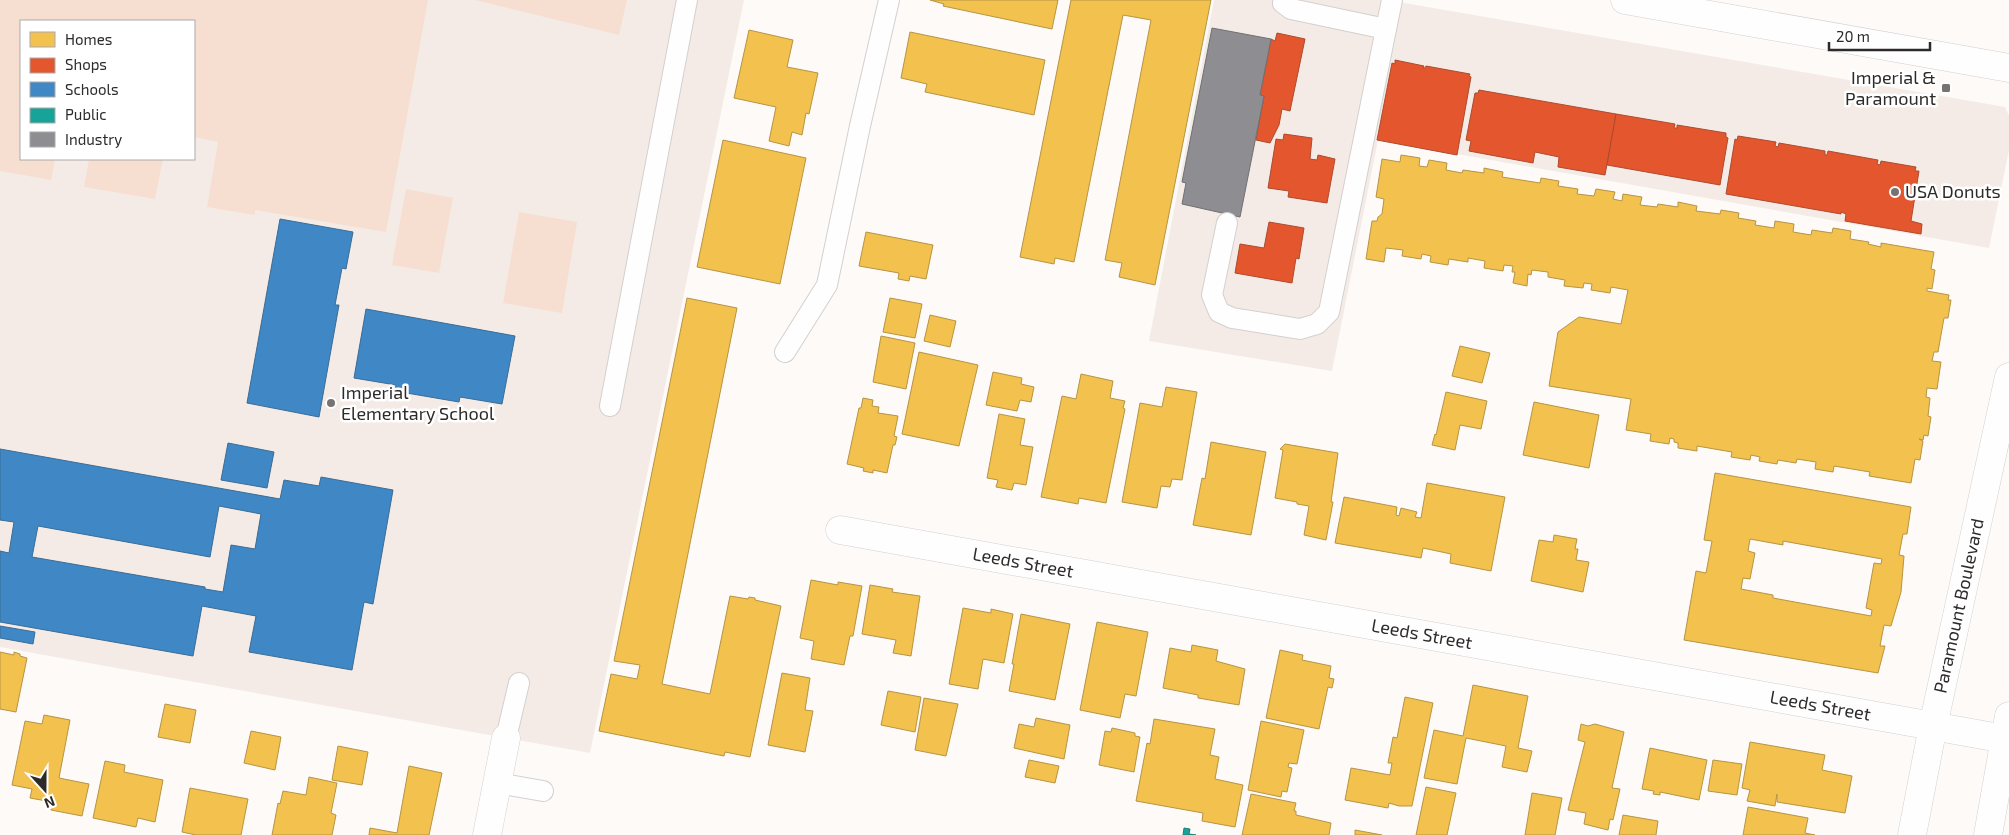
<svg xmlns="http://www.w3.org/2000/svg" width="2009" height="835" font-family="'Exo 2',sans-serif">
<rect width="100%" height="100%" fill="#fdfaf8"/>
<g fill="#f4ebe6" fill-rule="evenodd">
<path d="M0,0H744L590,753L0,647ZM21,21H194V159H21Z"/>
<path d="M1214,0H1387L2005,107L2009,116V150L1989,248L1378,140L1332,371L1149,341Z"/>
</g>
<g fill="#f6dfd0">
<path d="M0,0H428L386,232L255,210V215L207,207L218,142L194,137V21H21V159H55L51,180L0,171Z"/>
<path d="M475,0H627L619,35Z"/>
<path d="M89,159H163L155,199L84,187Z"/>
<path d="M406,189L453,198L439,273L392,265Z"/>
<path d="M519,212L577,222L562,313L503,303Z"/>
</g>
<g fill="#f2c14e" stroke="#b79443" fill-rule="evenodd">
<path d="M930,0H1058L1052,29L943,6L944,4Z"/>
<path d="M1071,0H1211L1155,285L1119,277L1122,263L1105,260L1151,20L1123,15L1074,262L1055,258L1054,264L1020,257Z"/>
<path d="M749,30L793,40L787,67L818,73L809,114L806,113L802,135L792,132L789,146L769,141L776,107L734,98Z"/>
<path d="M910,32L1045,60L1034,115L925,92L927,84L901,78Z"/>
<path d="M723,140L806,158L780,284L697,267Z"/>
<path d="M1401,155L1420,158L1419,166L1427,167L1429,160L1447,163L1446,170L1462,173L1463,170L1484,173V168L1503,172L1502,177L1540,183L1541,178L1559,181L1558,186L1578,189L1577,194L1594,196L1596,189L1615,192L1613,199L1622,201L1623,194L1642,197L1640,205L1657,207L1658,204L1678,207V202L1697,206L1696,211L1720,214L1721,210L1739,213L1738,218L1756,221L1755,225L1774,228L1775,221L1794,224L1793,232L1811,235L1812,230L1832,233L1833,228L1851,231L1850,239L1869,242L1868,244L1881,247V243L1934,252L1931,269L1935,270L1932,289L1927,288V291L1949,295L1948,300H1951L1948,318H1944L1938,352H1934L1932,361L1941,362L1937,389L1927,388L1926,397L1930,398L1928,416L1931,417L1928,436L1924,435L1923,440L1919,439L1923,441L1920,460L1915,459L1911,483L1869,476L1870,472L1834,466L1833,472L1815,469L1816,462L1797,459L1796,463L1778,460L1777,464L1759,461L1760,457L1751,455L1750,460L1731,457L1732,452L1697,446V451L1678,448V443L1674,442V439L1670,438L1669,444L1650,441L1651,434L1626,430L1631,399L1549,386L1558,332L1579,317L1621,324L1628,290L1611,287L1610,293L1591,290L1592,284L1584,283L1583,288L1564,286L1565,280L1548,277V272L1532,270L1531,275L1528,274L1527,286L1513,283L1515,272H1512L1513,266L1504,265L1503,271L1484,268L1485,261L1468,258V262L1449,259L1448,265L1430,262L1431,256L1422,254L1421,259L1402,256L1403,250L1386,248L1384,262L1366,259L1372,221H1377L1378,217L1382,214L1384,199L1376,197L1382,159L1400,162Z"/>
<path d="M866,232L933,245L926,279L910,276L909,281L898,279L899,273L859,266Z"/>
<path d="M687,298L737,308L662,684L710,694L730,596L748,599L749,597L755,598V600L781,606L750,757L725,752L724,756L599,731L611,674L637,679L640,665L614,661Z"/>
<path d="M890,298L922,304L915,338L883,332Z"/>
<path d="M930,315L956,321L950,347L924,341Z"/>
<path d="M881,336L915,343L906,389L873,382Z"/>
<path d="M1460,346L1490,353L1482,383L1452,376Z"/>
<path d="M919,352L978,365L959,446L902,434Z"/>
<path d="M993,372L1022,378L1021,384L1034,387L1031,402L1020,400L1017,411L986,405Z"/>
<path d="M1081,374L1113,381L1110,398L1125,401L1123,408L1125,409L1106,503L1079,498L1078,504L1041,497L1062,396L1076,399Z"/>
<path d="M1166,387L1197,392L1182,480L1172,479L1170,487L1161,486L1157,508L1122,502L1140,403L1162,407Z"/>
<path d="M1446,392L1487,401L1481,429L1460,425L1455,450L1432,445L1435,434L1436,435Z"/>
<path d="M863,398L873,400L872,406L879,407L878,413L898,416L894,436L897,437L895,445H893L887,473L873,470V473L863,471L864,468L847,464L859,408H861Z"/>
<path d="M1534,402L1599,415L1589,468L1523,455Z"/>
<path d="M999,414L1025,419L1020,445L1033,447L1026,485L1014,483L1012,490L996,487L998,480L987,478Z"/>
<path d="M1211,442L1266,452L1251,535L1193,525L1202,478L1205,479Z"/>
<path d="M1285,444L1338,453L1331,502H1333L1326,540L1304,535L1309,506L1297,504V502L1275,498L1283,450L1280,449Z"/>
<path d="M1715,473L1911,507L1907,534H1903L1899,555L1904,556L1901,592L1891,626L1884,625L1880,646H1885L1878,673L1684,640L1696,571L1706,573L1712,541L1704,540ZM1750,539L1783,545V541L1882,559L1881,564L1874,563L1866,608L1872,610L1871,616L1773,598V595L1741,589L1743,578L1750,579L1755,553L1748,551Z"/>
<path d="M1427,483L1505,497L1491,571L1450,563L1451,554L1423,548L1421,558L1335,543L1344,497L1397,507L1396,515L1399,516L1401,508L1417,512L1415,517L1421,518Z"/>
<path d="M1554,535L1577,539L1575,549H1578L1576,560L1589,562L1583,592L1531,581L1539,540L1553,542Z"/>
<path d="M811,580L838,585V582L862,586L853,636H850L844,665L811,659L814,641L800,638Z"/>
<path d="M870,585L893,589L892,592L920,596L911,656L893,653L896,640L862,634Z"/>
<path d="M963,608L991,613V609L1013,614L1004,663L983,659L978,689L949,684Z"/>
<path d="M1021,614L1070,624L1055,700L1009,691L1014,664H1012Z"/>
<path d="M1097,622L1148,632L1136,696L1125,694L1120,718L1080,710Z"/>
<path d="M1192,645L1218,650L1216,661L1245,669L1239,705L1198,698V695L1163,688L1170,648L1191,652Z"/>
<path d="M1280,650L1303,655L1302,660L1331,666L1329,678L1334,679L1332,688L1328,687L1319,729L1266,718Z"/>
<path d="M0,652L14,655V652L20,654V656L27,658L16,712L0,709Z"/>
<path d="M782,673L810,678L805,710L813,711L805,752L768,745Z"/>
<path d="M1473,685L1528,696L1518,748L1532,751L1527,772L1502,767L1506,746L1466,738L1457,784L1424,778L1434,730L1463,736Z"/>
<path d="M888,691L921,697L915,732L881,725Z"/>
<path d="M1405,697L1433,703L1412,806H1399L1389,803L1388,808L1345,800L1351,768L1390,775L1392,763H1388L1393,737L1397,738Z"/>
<path d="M924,698L958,704L946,756L915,750Z"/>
<path d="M165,704L196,710L190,743L158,737Z"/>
<path d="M44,715L70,720L59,778L89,784L82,816L51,810L52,802L30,798L32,789L12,785L25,721L42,724Z"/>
<path d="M1036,718L1070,725L1064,759L1014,748L1019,724L1034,727Z"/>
<path d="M1154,719L1215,729L1210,755L1219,757L1215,779L1243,785L1235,827L1202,821L1203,813L1136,801L1147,743L1150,744Z"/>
<path d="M1261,721L1304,730L1297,764L1289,763L1288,767L1292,768L1287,792L1282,791L1281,797L1248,790Z"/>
<path d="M1581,724L1588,726L1595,724L1624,732L1612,788L1620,789L1613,820L1610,819L1608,830L1584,824L1586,813L1568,810L1585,742L1578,740Z"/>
<path d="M1112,728L1135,733V736L1140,737L1134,772L1099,765L1105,731L1111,732Z"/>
<path d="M251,731L281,737L275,770L244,763Z"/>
<path d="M1750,742L1825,755L1822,770L1852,776L1845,813L1777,802V794L1775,806L1747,801L1750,790L1742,788Z"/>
<path d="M338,746L368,752L362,785L332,780Z"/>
<path d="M1650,748L1707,760L1699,800L1660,792V795L1653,794L1654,791L1642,789Z"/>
<path d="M1029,760L1059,766L1055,783L1025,777Z"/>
<path d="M1713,760L1742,764L1737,795L1708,791Z"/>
<path d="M105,761L125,765L124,772L163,780L155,822L138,818L136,827L93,818Z"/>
<path d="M409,766L442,773L429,835H369L370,828L397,833Z"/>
<path d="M309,777L337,783L331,813L336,815L332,835H272L278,803L280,804L283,791L306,795Z"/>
<path d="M1426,787L1456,793L1447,835H1416Z"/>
<path d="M190,788L248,799L241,835H196L182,832Z"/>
<path d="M1532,793L1562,798L1555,835H1525Z"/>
<path d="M1251,794L1296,803L1294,811H1296V815L1331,823L1329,835H1242Z"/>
<path d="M1748,807L1808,818L1805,833L1815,835H1743Z"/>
<path d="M1623,815L1658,821L1656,835H1619Z"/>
<path d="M1355,830L1382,835H1355Z"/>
</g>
<g fill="#e4572e" stroke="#ad4a2d">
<path d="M1277,33L1305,39L1290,111L1282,109L1279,125L1270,143L1256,140L1264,96L1260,95L1271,39L1275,41Z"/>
<path d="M1395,60L1424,66L1423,68H1425L1426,66L1470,74L1469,76L1471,77L1457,155L1377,140L1392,63L1395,64Z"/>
<path d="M1479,90L1616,114L1605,175L1558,167L1559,157L1535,152L1533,163L1469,151L1471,141L1466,140L1475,93H1478Z"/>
<path d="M1616,114L1675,124L1674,128H1677V125L1726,133V137L1728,138L1720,185L1607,165Z"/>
<path d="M1284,134L1312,138L1310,159L1317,160L1318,155L1335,159L1327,203L1288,197L1289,191L1268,188L1276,139L1283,140Z"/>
<path d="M1738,136L1776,142L1775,146L1778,147L1779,143L1825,151V155H1827L1828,151L1878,160L1877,164L1880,165L1881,161L1916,167L1915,171H1919L1911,221L1922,224L1921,234L1845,221L1846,214L1841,212V214L1726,194L1735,139L1737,140Z"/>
<path d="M1269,222L1304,228L1299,259L1296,258L1292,283L1235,273L1240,244L1264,248Z"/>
</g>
<g fill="#3f88c5" stroke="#3a6c96" fill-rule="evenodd">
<path d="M280,219L353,232L346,269L342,268L335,305H339L319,417L247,403Z"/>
<path d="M366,309L515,336L502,404L460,397L459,402L395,391L396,385L354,378Z"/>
<path d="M228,443L274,452L267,488L221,480Z"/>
<path d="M0,449L280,499L284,480L319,486L321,477L393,490L373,604L364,602L352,670L249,652L256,616L202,606L193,656L0,622V551L9,553L14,522L0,520ZM219,506L261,514L255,549L231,545L223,592L205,589V587L32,557L38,526L210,557Z"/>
<path d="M0,626L35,632L33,644L0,638Z"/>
</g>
<path fill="#17a398" stroke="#1e7f77" d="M1184,828L1190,829L1189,834L1196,835H1183Z"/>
<path fill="#8d8d92" stroke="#707073" d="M1212,28L1271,39L1260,95L1264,96L1240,217L1182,204L1186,183L1182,182Z"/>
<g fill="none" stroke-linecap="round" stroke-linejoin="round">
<g stroke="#d3d0cf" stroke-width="22">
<g id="service">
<path d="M1284,0L1283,3L1291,9L1386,29L1392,0"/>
<path d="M1227,223L1212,295L1219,312L1232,318L1300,329L1317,324L1329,312L1386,29"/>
<path d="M785,352L827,285L860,126L889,0"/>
<path d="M610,406L687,0"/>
<path d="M506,738L519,683"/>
<path d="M497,783L543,791"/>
</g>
</g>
<g stroke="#d3d0cf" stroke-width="29">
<g id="minor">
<path id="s1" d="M840,530L2005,739"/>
<path d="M487,835L506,738"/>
</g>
</g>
<g stroke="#d3d0cf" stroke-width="29">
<g id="secondary">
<path id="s2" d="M1912,835L1933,726L2009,377"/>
<path d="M1988,835L2009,716"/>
</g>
</g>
<g stroke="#d3d0cf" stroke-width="29">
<path id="primary" d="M1625,0L2009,68"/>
</g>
<use href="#service" stroke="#fffefe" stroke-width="20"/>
<use href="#minor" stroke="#fffefe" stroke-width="28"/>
<use href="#secondary" stroke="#fffefe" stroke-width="28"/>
<use href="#primary" stroke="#fffefe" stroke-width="28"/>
</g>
<g fill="#767372" stroke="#fff" stroke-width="2">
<rect x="1941" y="83" width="10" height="10" rx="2.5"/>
<circle cx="1895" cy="192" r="5"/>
<circle cx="331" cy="403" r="5"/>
</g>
<g text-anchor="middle" stroke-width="5" stroke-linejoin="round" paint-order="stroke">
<g font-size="18" fill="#2d2b2a" stroke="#fff" text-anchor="start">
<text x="1936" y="84" text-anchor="end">Imperial &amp;<tspan x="1936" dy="21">Paramount</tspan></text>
<text x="1905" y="198">USA Donuts</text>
<text x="341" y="399">Imperial<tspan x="341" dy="21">Elementary School</tspan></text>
</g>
<g font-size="18" fill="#2d2b2a" stroke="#fff">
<text dy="6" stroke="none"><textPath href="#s1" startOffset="186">Leeds Street</textPath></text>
<text dy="6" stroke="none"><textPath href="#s2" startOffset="234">Paramount Boulevard</textPath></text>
<text dy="6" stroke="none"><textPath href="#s1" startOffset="591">Leeds Street</textPath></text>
<text dy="6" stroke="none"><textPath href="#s1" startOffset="996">Leeds Street</textPath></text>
</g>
</g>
<rect x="20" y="20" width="175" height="140" fill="#ffffff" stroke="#abaaaa"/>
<rect x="30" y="32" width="25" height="15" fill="#f2c14e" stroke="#abaaaa"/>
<text x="65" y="45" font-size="15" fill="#2d2b2a">Homes</text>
<rect x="30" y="58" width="25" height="15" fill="#e4572e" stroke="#abaaaa"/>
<text x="65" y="70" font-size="15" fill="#2d2b2a">Shops</text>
<rect x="30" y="82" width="25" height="15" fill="#3f88c5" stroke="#abaaaa"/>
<text x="65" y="95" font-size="15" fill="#2d2b2a">Schools</text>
<rect x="30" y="108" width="25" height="15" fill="#17a398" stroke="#abaaaa"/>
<text x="65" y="120" font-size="15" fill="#2d2b2a">Public</text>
<rect x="30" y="132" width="25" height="15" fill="#8d8d92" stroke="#abaaaa"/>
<text x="65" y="145" font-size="15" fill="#2d2b2a">Industry</text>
<g transform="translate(45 790) rotate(159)" stroke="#ffffff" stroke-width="4" paint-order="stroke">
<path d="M0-4L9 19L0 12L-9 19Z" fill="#2d2b2a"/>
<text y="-8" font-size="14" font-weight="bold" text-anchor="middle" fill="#2d2b2a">N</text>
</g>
<path d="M1829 42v8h101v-8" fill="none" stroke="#2d2b2a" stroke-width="2.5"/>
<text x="1836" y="42" font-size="15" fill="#2d2b2a" stroke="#ffffff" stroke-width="4" paint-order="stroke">20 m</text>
</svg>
